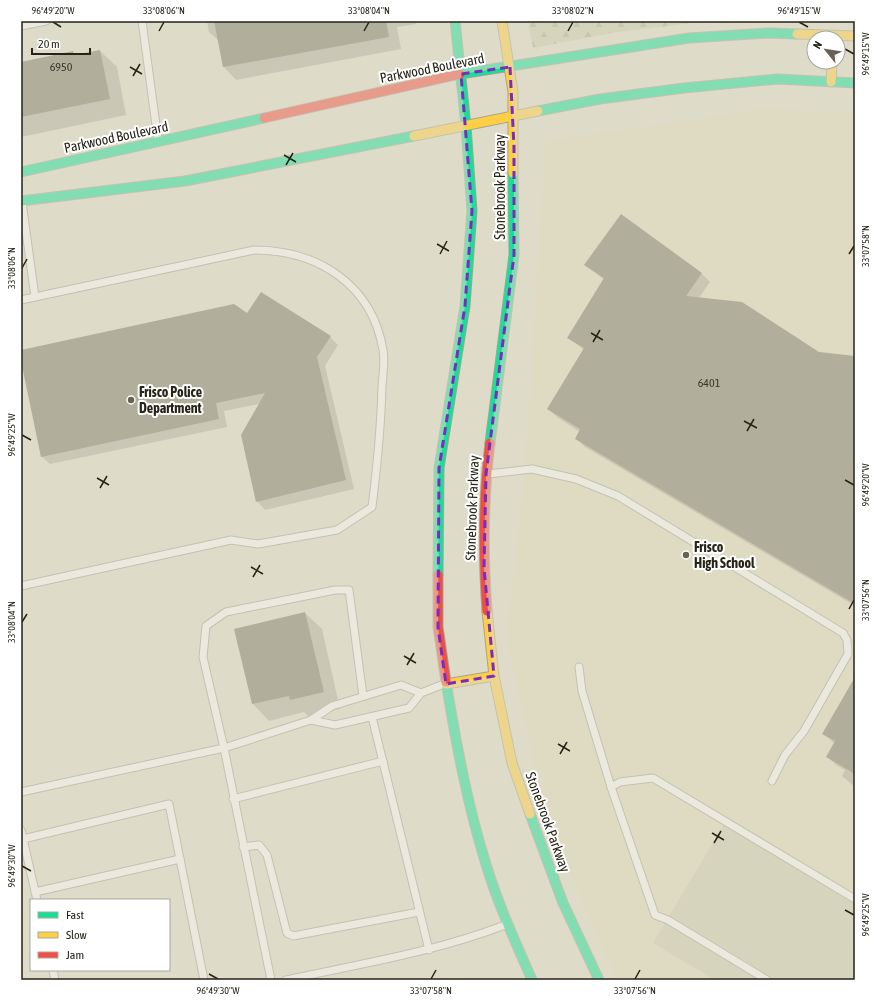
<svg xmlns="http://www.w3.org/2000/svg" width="876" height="1001" font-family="'Asap Condensed',sans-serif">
<defs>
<pattern id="forest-firs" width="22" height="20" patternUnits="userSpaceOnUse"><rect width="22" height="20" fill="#cdcdae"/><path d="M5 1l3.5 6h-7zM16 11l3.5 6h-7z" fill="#b0b095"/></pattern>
</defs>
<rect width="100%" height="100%" fill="#dedbc8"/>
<path fill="#dfd9bb" d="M761,109L855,113V980H617L547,820L507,638L525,472L546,142Z"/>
<path fill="url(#forest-firs)" d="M528,21H707L612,33L533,48Z"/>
<path fill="#cdcdae" d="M726,821L855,898V980H715L653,943Z"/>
<g fill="#0003">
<path d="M207,21H415L416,24L397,27L401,49L236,80L224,67L219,41L209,32Z"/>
<path d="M100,51L117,67L126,115L21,137V63L73,52L76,56Z"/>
<path d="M621,215L702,274L710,282L698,299L819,353L855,357V606L585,447L576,438L580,432L557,417L548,409L584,350L569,338L604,280L586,265Z"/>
<path d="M248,315L330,337L338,345L325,366L354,489L265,510L257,501L259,404L224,411L227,427L50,464L41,456L21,351Z"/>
<path d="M305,613L322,629L340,709L308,716L304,712L269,721L253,704L235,629Z"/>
<path d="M855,686V787L842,776L845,770L836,765L828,757L835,744L824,734Z"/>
</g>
<g fill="#7a7867">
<path d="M214,21H386L389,37L223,67Z"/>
<path d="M100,50L110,99L21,117V62L73,51L74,55Z"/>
<path d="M621,214L702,273L686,296L742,302L819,352L855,356V604L575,439L580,429L547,409L584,348L567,338L604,278L584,265Z"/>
<path d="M261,292L331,336L317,357L346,480L256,502L241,435L265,393L216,403L219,419L41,457L21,361V350L234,304L247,313Z"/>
<path d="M305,612L324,692L290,700L289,696L252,704L234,629Z"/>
<path d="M855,677V774L826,757L835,741L822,734Z"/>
</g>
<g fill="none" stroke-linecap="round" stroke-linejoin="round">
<g stroke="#a5a395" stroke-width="9">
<g id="lane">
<path d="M142,21L158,140"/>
<path d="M21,26L46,21"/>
<path d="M22,202L35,297"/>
<path d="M21,300L254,250C317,250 372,284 383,350C385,361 383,375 382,386C381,427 377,467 372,507L337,530L258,544L231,540L21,586"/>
<path d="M488,474L532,469L576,479L618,496L843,633L847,640L848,654L804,731L785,755L772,781"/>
<path d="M579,667L582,691L611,787L620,782L653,778L855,899"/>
<path d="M421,693L409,708L335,725L311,720L332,706L401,685L421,693L444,684"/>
<path d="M372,717L429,950"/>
<path d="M611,787L655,915L668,920L767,980"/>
<path d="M21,792L224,748L203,657L206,626L226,612L335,590H349L363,696"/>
<path d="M233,799L383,761"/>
<path d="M21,830L37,900"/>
<path d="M23,839L169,804L180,859"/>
<path d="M243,847L259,845L267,855L287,933L293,936L419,912"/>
<path d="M35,892L180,859L204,980"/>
<path d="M53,970L55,980"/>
<path d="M271,980L224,748L311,720"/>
<path d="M286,980C360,964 435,952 505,925"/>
</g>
</g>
<g stroke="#a5a395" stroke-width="11">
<g id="fast">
<path d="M460,74L689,38L767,33L797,34"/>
<path d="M538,111L600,99L684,88L778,79L855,83"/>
<path d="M21,172L264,118"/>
<path d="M21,201L185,181L414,136"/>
<path d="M490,443L514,255L513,173"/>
<path d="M438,575L439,468L465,306L472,211L466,126L455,21"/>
<path d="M446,682C456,742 467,803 485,861C497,902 515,941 532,980"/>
<path d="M530,814L563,903L599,980"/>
</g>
</g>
<g stroke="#a5a395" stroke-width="11">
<g id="slow">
<path d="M502,21L513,92V173"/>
<path d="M797,34L855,36"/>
<path d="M831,82L832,62"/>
<path d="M414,136L538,111"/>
<path d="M487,611L494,676L512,763L530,814"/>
<path d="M446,684L494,676"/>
</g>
</g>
<g stroke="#a5a395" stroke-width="11">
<g id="jam">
<path d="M264,118L460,74"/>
<path d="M438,575V627L446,682"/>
<path d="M487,611C483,555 483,499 490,443"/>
</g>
</g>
<use href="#lane" stroke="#fafaf7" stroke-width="7"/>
<use href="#fast" stroke="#16e098" stroke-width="9"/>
<use href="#slow" stroke="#ffcf43" stroke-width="9"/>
<use href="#jam" stroke="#f24e42" stroke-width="9"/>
</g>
<path d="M0 0H876V1001H0ZM510,67L514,147V255L486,474L484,568L494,676L446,684L438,627L439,468L465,306L472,211L461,74Z" fill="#dedbc8" fill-opacity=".55" fill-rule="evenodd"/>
<path fill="none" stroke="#7b2cbf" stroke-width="3" stroke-dasharray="8 5" stroke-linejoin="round" d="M510,67L514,147V255L486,474L484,568L494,676L446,684L438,627L439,468L465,306L472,211L461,74Z"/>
<path fill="none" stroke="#262317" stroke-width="1.5" d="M53,22L61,27M799,22L808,27M159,31L164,22M364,31L369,22M568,31L573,22M845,49L854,54M130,67L142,74M133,76L140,64M284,155L296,162M286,165L293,153M437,244L449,251M440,254L447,241M849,254L854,246M22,268L27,259M591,333L603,340M593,342L600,330M744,421L757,428M747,431L754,419M22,435L31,440M97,478L109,485M845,480L854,485M100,488L107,476M251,567L263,574M253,577L260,565M849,609L854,600M22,622L27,614M404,656L416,663M407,665L414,653M558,744L570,751M560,754L567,742M712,833L724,840M714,843L721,831M22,866L31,871M845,910L854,915M209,974L218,979M431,979L436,970M635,979L640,970"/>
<g fill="#666355" stroke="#fff" stroke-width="1.5">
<circle cx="131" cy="400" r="4"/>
<circle cx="686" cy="555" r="4"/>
</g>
<g text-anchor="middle" stroke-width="4" stroke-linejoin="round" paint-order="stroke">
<g font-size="12" fill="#3b382b">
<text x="61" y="71">6950</text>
<text x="709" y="387">6401</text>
</g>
<g font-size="14" fill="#262317" stroke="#fff">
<text transform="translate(432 68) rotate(-11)" y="5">Parkwood Boulevard</text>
<text transform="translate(116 137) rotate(-12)" y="5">Parkwood Boulevard</text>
<text transform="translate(500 187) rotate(-90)" y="5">Stonebrook Parkway</text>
<text transform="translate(472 508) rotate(-88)" y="5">Stonebrook Parkway</text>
<text transform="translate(548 822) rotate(70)" y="5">Stonebrook Parkway</text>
</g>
<g font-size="14" font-weight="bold" fill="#262317" stroke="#fff" text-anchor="start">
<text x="139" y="397">Frisco Police<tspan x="139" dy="16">Department</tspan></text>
<text x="694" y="552">Frisco<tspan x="694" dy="16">High School</tspan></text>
</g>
</g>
<rect width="876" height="1001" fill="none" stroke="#ffffff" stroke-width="44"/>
<rect x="30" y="899" width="140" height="72" fill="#ffffff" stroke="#a8a7a2"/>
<rect x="38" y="912" width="20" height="6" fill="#16e098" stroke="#a8a7a2"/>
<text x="66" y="919" font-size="12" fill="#262317">Fast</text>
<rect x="38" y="932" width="20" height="6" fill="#ffcf43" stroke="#a8a7a2"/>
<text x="66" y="939" font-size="12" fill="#262317">Slow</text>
<rect x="38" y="952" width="20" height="6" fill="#f24e42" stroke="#a8a7a2"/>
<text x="66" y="959" font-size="12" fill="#262317">Jam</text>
<g transform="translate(826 50) rotate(300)"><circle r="19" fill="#ffffff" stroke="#a8a7a2"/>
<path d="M0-3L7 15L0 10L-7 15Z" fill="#666355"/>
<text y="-6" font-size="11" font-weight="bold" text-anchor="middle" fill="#262317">N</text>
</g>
<path d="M32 48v6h58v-6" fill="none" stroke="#262317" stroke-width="2"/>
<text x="38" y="48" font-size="12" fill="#262317" stroke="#ffffff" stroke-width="3" paint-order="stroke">20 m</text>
<rect x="22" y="22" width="832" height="957" fill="none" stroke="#262317" stroke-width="1.5"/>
<g font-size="10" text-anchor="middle" fill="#262317">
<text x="53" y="14">96°49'20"W</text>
<text x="164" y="14">33°08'06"N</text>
<text x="369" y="14">33°08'04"N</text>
<text x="573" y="14">33°08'02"N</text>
<text x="799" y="14">96°49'15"W</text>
<text transform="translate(865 54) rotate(-90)" y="4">96°49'15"W</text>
<text transform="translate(865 246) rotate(-90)" y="4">33°07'58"N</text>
<text transform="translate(11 268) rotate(-90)" y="4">33°08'06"N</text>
<text transform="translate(11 435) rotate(-90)" y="4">96°49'25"W</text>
<text transform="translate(865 485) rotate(-90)" y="4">96°49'20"W</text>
<text transform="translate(865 600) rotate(-90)" y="4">33°07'56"N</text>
<text transform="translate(11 622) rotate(-90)" y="4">33°08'04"N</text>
<text transform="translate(11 866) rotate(-90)" y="4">96°49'30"W</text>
<text transform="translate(865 915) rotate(-90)" y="4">96°49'25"W</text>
<text x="218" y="994">96°49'30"W</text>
<text x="431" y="994">33°07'58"N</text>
<text x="635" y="994">33°07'56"N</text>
</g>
</svg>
